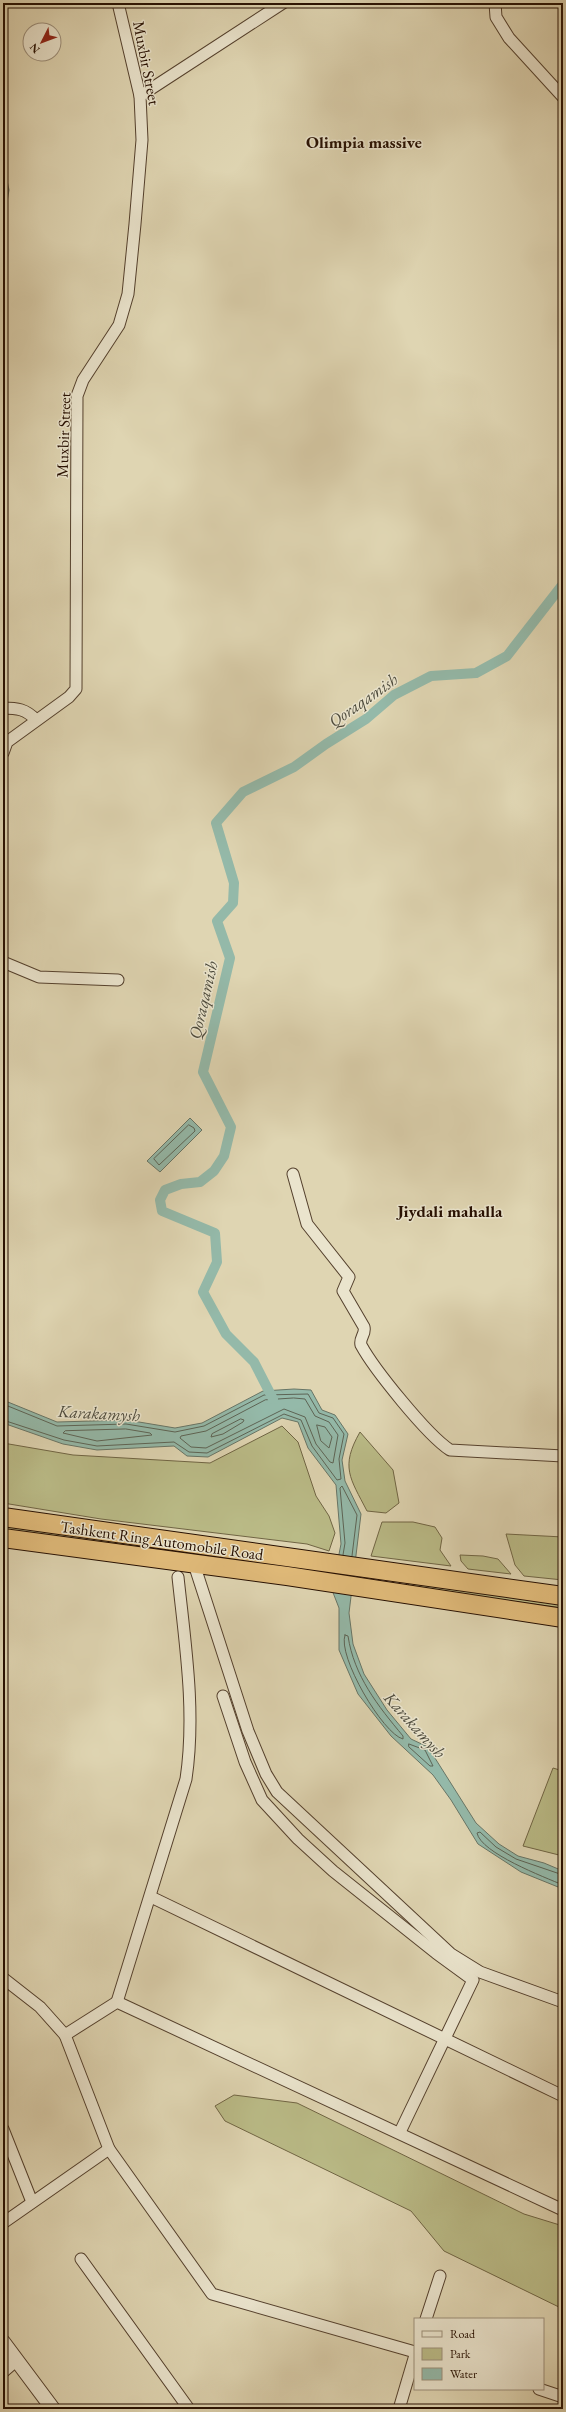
<svg xmlns="http://www.w3.org/2000/svg" width="566" height="2412" font-family="'EB Garamond',serif">
<rect width="100%" height="100%" fill="#dfd5b2"/>
<filter id="stains"><feTurbulence type="fractalNoise" baseFrequency=".005" numOctaves="4"/><feColorMatrix values="0 0 0 0 .2 0 0 0 0 .09 0 0 0 0 .02 0 0 0 .5 -.17"/></filter>
<radialGradient id="worn" r=".72"><stop offset=".6" stop-color="#630" stop-opacity="0"/><stop offset="1" stop-color="#630" stop-opacity=".3"/></radialGradient>
<g fill="#babb87" stroke="#706544">
<path d="M282,1426L298,1442L316,1496L329,1516L335,1533L329,1551L307,1544L101,1519L3,1503V1443L73,1455L210,1463Z"/>
<path d="M360,1432L393,1470L399,1503L386,1513L367,1511C350,1478 340,1467 360,1432Z"/>
<path d="M382,1522H413L435,1527L442,1538L440,1550L451,1566L371,1556Z"/>
<path d="M3,1525L303,1567L302,1573L3,1532Z"/>
<path d="M506,1534L563,1537V1580L524,1576L515,1565Z"/>
<path d="M460,1555L483,1556L498,1559L511,1574L468,1569L461,1561Z"/>
<path d="M409,1581L563,1602V1608L408,1587Z"/>
<path d="M553,1768L563,1771V1856L523,1846Z"/>
<path d="M234,2095L297,2103L524,2214L563,2226V2309L444,2251L411,2211L225,2121L215,2106Z"/>
</g>
<g fill="#94b9a9" stroke="#687566">
<path d="M190,1118L202,1130L160,1172L147,1161Z"/>
<path d="M294,1389L311,1390L322,1410L335,1415L348,1434L342,1460L345,1481L361,1514L349,1613L353,1644L364,1674L387,1710L411,1739L428,1747L476,1823L499,1844L518,1856L544,1863L563,1871V1889L521,1872L478,1844L451,1800L433,1775L391,1736L358,1694L339,1650V1608L332,1590L341,1544L336,1485L308,1448L298,1422L282,1418L208,1457L187,1456L174,1446L97,1450L63,1444L3,1423V1400L57,1422L127,1420L175,1428L202,1423L263,1391Z"/>
</g>
<g fill="none" stroke-linecap="round" stroke-linejoin="round">
<g stroke="#5d6455" stroke-width="1">
<path d="M189,1125L194,1128L195,1131L159,1165L154,1159Z"/>
<path d="M294,1398L305,1399L315,1416L329,1422L338,1435L333,1463L330,1462L316,1444L305,1417L284,1409L206,1448L191,1447L180,1438L181,1436L206,1431L265,1400Z"/>
<path d="M3,1404L57,1426L126,1424L175,1432L204,1426L264,1395L308,1394L319,1413L333,1418L344,1434L339,1459L341,1479L337,1480L312,1446L301,1420L284,1414L207,1453L189,1452L174,1442L97,1446L64,1440L3,1420"/>
<path d="M241,1419L244,1420L243,1422L223,1434L211,1437L212,1434Z"/>
<path d="M317,1425L325,1427L332,1437L329,1448L321,1441Z"/>
<path d="M126,1429L150,1433L152,1435L97,1441L63,1433L65,1431Z"/>
<path d="M343,1555L345,1543L340,1488L342,1486L357,1515L352,1556"/>
<path d="M345,1635L348,1636C354,1676 378,1706 403,1736V1739C383,1734 337,1656 345,1635Z"/>
<path d="M409,1744L425,1750L433,1766H430L409,1747Z"/>
<path d="M563,1875L516,1859L496,1847L480,1832L477,1833C481,1853 544,1877 563,1885"/>
</g>
<path stroke="#687566" stroke-width="3" d="M3,166L8,190L3,220"/>
<path stroke="#94b9a9" stroke-width="10" d="M273,1399L254,1362L226,1334L203,1292L217,1262L215,1233L162,1211L160,1200L165,1190L181,1184L200,1182L214,1171L224,1156L231,1127L203,1072L230,958L217,921L233,903L234,883L216,823L243,792L294,767L326,744L366,719L394,695L431,676L476,673L507,656L563,584"/>
<g stroke="#54402d" stroke-width="13">
<g id="minor">
<path d="M495,3L496,17L509,38L563,97"/>
<path d="M140,96L283,3"/>
<path d="M3,708C17,708 26,709 36,720"/>
<path d="M3,753L7,742L69,697L76,689L77,396L83,380L119,325L128,294L135,224L142,140L140,96L118,3"/>
<path d="M3,962L39,977L118,980"/>
<path d="M293,1174L307,1224L349,1277L343,1291L364,1327C366,1334 359,1338 361,1345C374,1369 427,1435 450,1450L563,1456"/>
<path d="M194,1564L248,1731L266,1774L277,1792L451,1954L480,1972L563,2002"/>
<path d="M223,1696L245,1762L262,1800L298,1839L333,1871L436,1953L473,1980L400,2132"/>
<path d="M151,1897L563,2096"/>
<path d="M3,1978L40,2007L65,2035L117,2002L563,2210"/>
<path d="M117,2002L186,1779C196,1712 185,1643 178,1577"/>
<path d="M65,2035L109,2149L212,2294L415,2352"/>
<path d="M3,2129L32,2202"/>
<path d="M3,2223L109,2149"/>
<path d="M81,2259L189,2409"/>
<path d="M426,2319L440,2276"/>
<path d="M3,2372L17,2360"/>
<path d="M539,2389L563,2397"/>
<path d="M399,2409L415,2355"/>
</g>
</g>
<g stroke="#54402d" stroke-width="16">
<path id="tertiary" d="M3,2342L53,2409"/>
</g>
<g stroke="#260f01" stroke-width="20">
<g id="trunk">
<path d="M3,1517L563,1596"/>
<path d="M3,1538L287,1576L563,1618"/>
</g>
</g>
<use href="#minor" stroke="#eae4cd" stroke-width="11"/>
<use href="#tertiary" stroke="#eae4cd" stroke-width="14"/>
<use href="#trunk" stroke="#e0ba79" stroke-width="18"/>
</g>
<g text-anchor="middle" stroke-width="3" stroke-linejoin="round" paint-order="stroke">
<g font-size="16" fill="#260f01" stroke="#eae4cd">
<text transform="translate(147 63) rotate(79)" y="6">Muxbir Street</text>
<text transform="translate(63 435) rotate(-88)" y="6">Muxbir Street</text>
<text transform="translate(162 1540) rotate(8)" y="6">Tashkent Ring Automobile Road</text>
</g>
<g font-size="17" font-weight="bold" fill="#260f01" stroke="#eae4cd">
<text x="364" y="148">Olimpia massive</text>
<text x="450" y="1217">Jiydali mahalla</text>
</g>
<g font-size="17" font-style="italic" fill="#4c4a3c" stroke="#eae4cd">
<text transform="translate(363 700) rotate(-35)" y="6">Qoraqamish</text>
<text transform="translate(203 1000) rotate(-77)" y="6">Qoraqamish</text>
<text transform="translate(99 1413) rotate(3)" y="6">Karakamysh</text>
<text transform="translate(415 1725) rotate(48)" y="6">Karakamysh</text>
</g>
</g>
<rect width="566" height="2412" fill="none" stroke="#dfd5b2" stroke-width="16"/>
<rect x="4" y="4" width="558" height="2404" fill="none" stroke="#260f01" stroke-width="2"/>
<rect x="8" y="8" width="550" height="2396" fill="none" stroke="#260f01"/>
<rect x="414" y="2318" width="130" height="72" fill="#eae4cd" stroke="#9c8f7b"/>
<rect x="422" y="2331" width="20" height="6" fill="#eae4cd" stroke="#9c8f7b"/>
<text x="450" y="2338" font-size="12" fill="#260f01">Road</text>
<rect x="422" y="2348" width="20" height="12" fill="#babb87" stroke="#9c8f7b"/>
<text x="450" y="2358" font-size="12" fill="#260f01">Park</text>
<rect x="422" y="2368" width="20" height="12" fill="#94b9a9" stroke="#9c8f7b"/>
<text x="450" y="2378" font-size="12" fill="#260f01">Water</text>
<g transform="translate(42 42) rotate(228)"><circle r="19" fill="#eae4cd" stroke="#9c8f7b"/>
<path d="M0-3L7 15L0 10L-7 15Z" fill="#8f2418"/>
<text y="-6" font-size="11" font-weight="bold" text-anchor="middle" fill="#260f01">N</text>
</g>
<rect width="100%" height="100%" filter="url(#stains)"/>
<rect width="100%" height="100%" fill="url(#worn)"/>
</svg>
